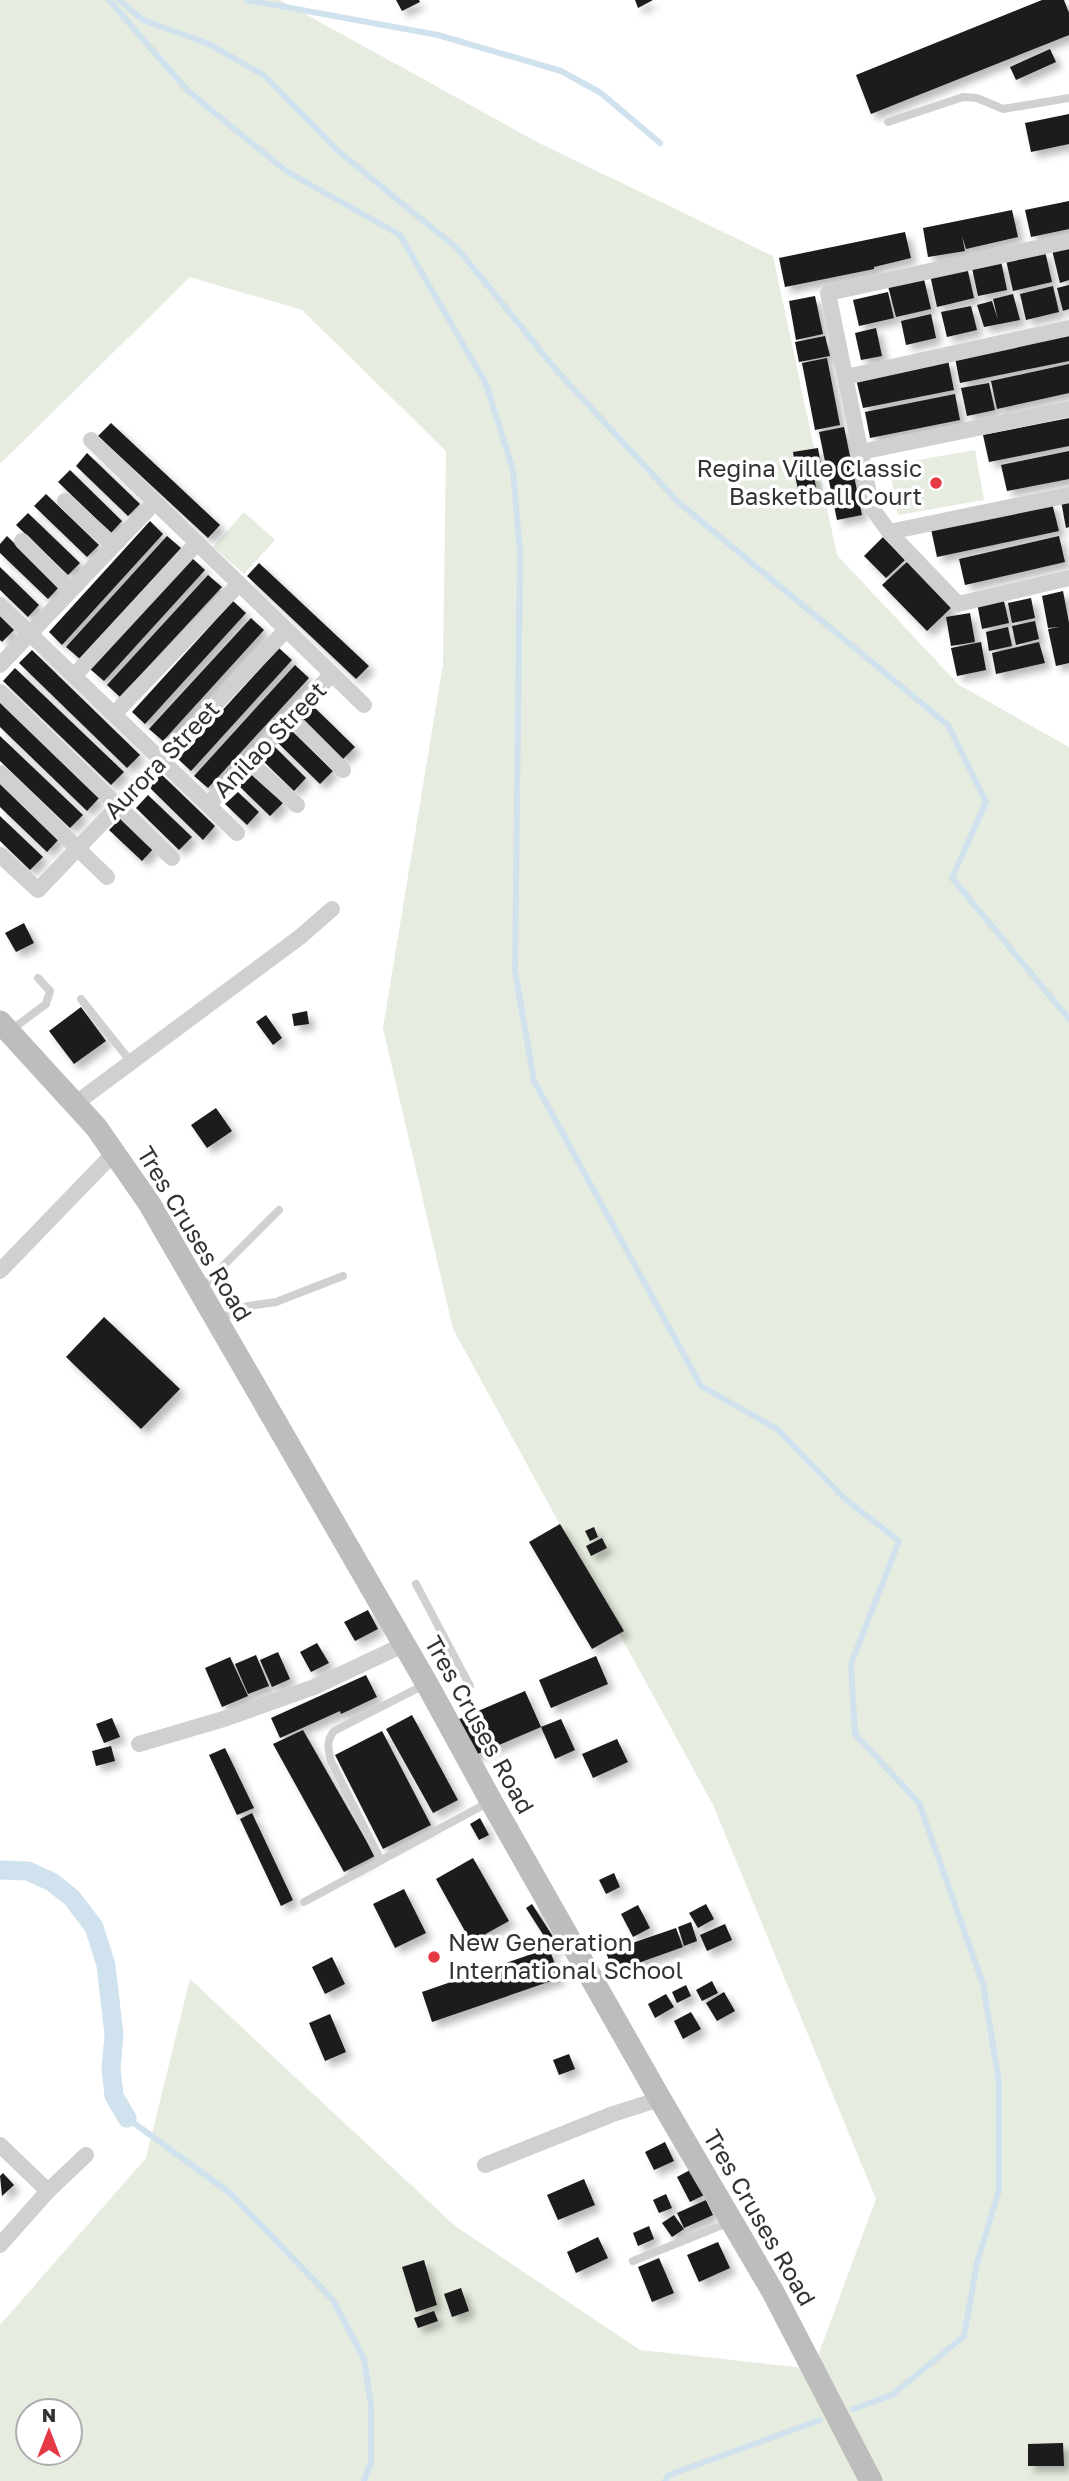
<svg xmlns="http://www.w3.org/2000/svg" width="1069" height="2481" font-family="'Golos Text',sans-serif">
<defs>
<filter id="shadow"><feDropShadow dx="6" dy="6" stdDeviation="3.5" flood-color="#0004"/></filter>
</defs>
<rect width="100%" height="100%" fill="#fff"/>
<g fill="#e6ecdf" fill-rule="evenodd">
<path d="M0,0H280L539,143L773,256L837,555L959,685L1069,747V2481H0V2325L146,2158L190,1979L455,2226L640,2350L813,2369L876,2199L713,1805L453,1329L383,1028L443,664L446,451L302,310L190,277L0,464ZM28,2411H70V2453H28Z"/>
<path d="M975,450L984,500L898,515L889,465Z"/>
<path d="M244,512L275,540L244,574L213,547Z"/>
</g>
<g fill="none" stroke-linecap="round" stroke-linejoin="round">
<g stroke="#cfe2ee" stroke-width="6">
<path d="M109,0L188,91L286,171L400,235L486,384L513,470L520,552L515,971L534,1081L701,1386L777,1429L844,1498L899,1541L851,1664L855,1734L919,1803L983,1984L999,2082V2190L977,2263L964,2336L892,2395L853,2409"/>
<path d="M119,0L143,20L209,44L265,76L338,151L458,249L557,371L679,503L948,725L986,802L952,878L1069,1019"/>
<path d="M247,0L438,35L561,71L601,93L660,143"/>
<path d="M127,2118L230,2193L333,2300L364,2359L371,2405V2462L364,2481"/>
<path d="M665,2481L669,2475L820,2420"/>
</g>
<path stroke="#cfe2ee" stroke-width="19" d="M0,1870L28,1871L52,1882L72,1898L94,1927L106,1965L114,2035L111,2068L114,2096L127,2118"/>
</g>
<g fill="#1a1a1a" filter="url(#shadow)">
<path d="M396,0H419L420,2L402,11Z"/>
<path d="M635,0H653L638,8Z"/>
<path d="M1042,0H1064L1069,13V35L871,114L856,75Z"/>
<path d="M1050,49L1056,62L1016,80L1010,67Z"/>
<path d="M1069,114V144L1031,152L1025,123Z"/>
<path d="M1069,201V229L1031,237L1025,210Z"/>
<path d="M1012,210L1018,237L966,249L962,236L965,251L928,257L923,228Z"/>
<path d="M905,232L911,258L874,267V269L785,287L779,258Z"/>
<path d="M1069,246V280L1060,283L1052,250Z"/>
<path d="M1045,251L1052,282L1013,291L1006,260Z"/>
<path d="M1001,261L1007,290L978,296L972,268Z"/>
<path d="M967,267L974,298L937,307L930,275Z"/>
<path d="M924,279L931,309L896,317L888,286Z"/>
<path d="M1069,285V309L1063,311L1057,288Z"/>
<path d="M1053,286L1059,312L1026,320L1020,294Z"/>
<path d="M888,292L894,318L859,326L853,300Z"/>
<path d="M1013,294L1020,320L984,327L977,305L992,301L998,320L993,299Z"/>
<path d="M815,296L823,334L796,340L789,301Z"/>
<path d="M971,306L977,330L947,337L941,312Z"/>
<path d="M931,314L936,338L906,345L901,321Z"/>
<path d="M876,328L882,356L861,360L855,333Z"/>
<path d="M1069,334V361L960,383L955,358Z"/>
<path d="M825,336L830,356L799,362L795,342Z"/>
<path d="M827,358L840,425L815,430L802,363Z"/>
<path d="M948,360L954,390L863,408L856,379Z"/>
<path d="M1069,364V393L997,409L991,381Z"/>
<path d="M989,383L995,410L967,416L961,388Z"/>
<path d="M955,394L960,420L870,438L865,412Z"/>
<path d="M1069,418V446L989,462L983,435Z"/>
<path d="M111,423L220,525L208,538L98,436Z"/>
<path d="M844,427L862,515L837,520L819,432Z"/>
<path d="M818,448L821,465L796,470L793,452Z"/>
<path d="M1069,451V479L1007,491L1001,465Z"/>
<path d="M87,453L140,504L128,516L76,466Z"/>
<path d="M70,470L122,521L111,533L58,482Z"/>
<path d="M813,472L816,487L798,490L795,475Z"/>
<path d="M46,494L99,545L87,557L34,506Z"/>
<path d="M1069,499V527L1066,528L1061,501Z"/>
<path d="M1052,503L1059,531L937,557L931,529Z"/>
<path d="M28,513L80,563L68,575L16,525Z"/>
<path d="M150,521L163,534L62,645L49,632Z"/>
<path d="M7,536L59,587L48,599L0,553V544Z"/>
<path d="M167,536L181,548L80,659L66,647Z"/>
<path d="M1059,536L1065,562L965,585L959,559Z"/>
<path d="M883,537L905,560L886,578L864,556Z"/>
<path d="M192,558L205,570L104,681L90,669Z"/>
<path d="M908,561L952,607L927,631L882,585Z"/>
<path d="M259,563L369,666L356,679L247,576Z"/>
<path d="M0,567L39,605L28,617L0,590Z"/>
<path d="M208,575L222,587L120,697L107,685Z"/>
<path d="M1063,591L1069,623V663L1056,666L1048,629L1059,627L1048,628L1042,596Z"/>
<path d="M1003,597L1009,623L982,629L977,603Z"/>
<path d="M1031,598L1035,618L1012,623L1008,603Z"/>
<path d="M233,601L246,613L145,724L132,712Z"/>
<path d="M970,613L975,642L951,646L946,617Z"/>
<path d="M0,616L14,630L2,642L0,640Z"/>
<path d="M251,618L264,630L163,741L149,729Z"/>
<path d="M1035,621L1039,639L1016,645L1012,626Z"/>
<path d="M1008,627L1012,646L989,651L986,632Z"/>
<path d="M981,642L986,670L957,676L951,648Z"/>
<path d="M1039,642L1045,663L996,674L992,653Z"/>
<path d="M279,648L292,660L191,771L178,759Z"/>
<path d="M32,650L140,755L127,768L19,663Z"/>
<path d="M295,665L309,678L208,788L194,776Z"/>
<path d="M15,668L124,772L111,785L3,681Z"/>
<path d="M0,702L99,798L87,811L0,727Z"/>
<path d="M312,705L355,747L343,759L299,718Z"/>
<path d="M290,729L333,771L320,784L277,742Z"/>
<path d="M0,736L83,815L70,828L0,761Z"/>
<path d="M274,746L306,778L294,791L261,759Z"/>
<path d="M251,772L283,803L270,816L238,785Z"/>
<path d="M161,774L215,826L203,840L149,787Z"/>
<path d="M0,782L59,839L47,852L0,807Z"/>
<path d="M238,792L259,812L247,825L225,804Z"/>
<path d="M148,795L192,837L179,850L136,808Z"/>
<path d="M0,816L43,857L30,870L0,841Z"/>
<path d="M122,817L154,848L142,861L109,830Z"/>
<path d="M24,923L34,943L16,952L5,933Z"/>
<path d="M81,1007L106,1041L74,1064L49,1031Z"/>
<path d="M307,1011L309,1024L294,1026L292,1014Z"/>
<path d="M266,1015L282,1038L273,1045L256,1022Z"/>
<path d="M216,1108L232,1131L207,1148L191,1125Z"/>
<path d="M104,1317L180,1389L141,1429L66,1357Z"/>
<path d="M560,1524L624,1631L592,1649L529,1542Z"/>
<path d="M594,1527L598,1537L590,1541L585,1531Z"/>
<path d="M602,1538L607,1548L591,1556L586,1546Z"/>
<path d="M368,1610L378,1629L355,1641L344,1622Z"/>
<path d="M317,1643L329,1663L311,1672L300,1652Z"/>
<path d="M278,1652L290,1679L272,1687L260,1660Z"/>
<path d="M256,1655L269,1686L248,1694L235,1664Z"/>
<path d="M596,1656L608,1684L551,1708L539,1680Z"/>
<path d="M230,1657L248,1696L222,1707L205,1668Z"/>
<path d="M366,1675L377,1697L341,1714L340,1711L280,1738L271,1718Z"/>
<path d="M525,1691L541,1727L561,1719L575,1750L555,1759L541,1727L473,1756L457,1720Z"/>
<path d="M412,1715L458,1800L433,1813L386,1729Z"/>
<path d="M112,1718L120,1737L104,1743L96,1724Z"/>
<path d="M303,1730L375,1856L344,1872L273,1744Z"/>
<path d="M382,1731L431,1825L383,1849L335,1755Z"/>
<path d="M617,1739L628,1762L593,1778L582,1754Z"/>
<path d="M111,1746L115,1761L96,1766L92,1751Z"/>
<path d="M225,1748L254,1808L237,1815L209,1755Z"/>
<path d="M252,1813L293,1900L281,1906L240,1819Z"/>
<path d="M480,1818L489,1835L479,1840L470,1824Z"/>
<path d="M473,1858L509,1921L471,1942L436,1879Z"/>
<path d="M614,1873L620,1887L606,1894L599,1880Z"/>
<path d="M404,1889L426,1933L395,1948L373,1904Z"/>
<path d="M532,1904L559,1946L553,1950L526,1908Z"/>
<path d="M706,1904L714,1919L698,1928L689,1913Z"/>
<path d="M638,1905L650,1928L633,1937L621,1914Z"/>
<path d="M691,1922L697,1941L684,1946L678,1927Z"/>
<path d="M725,1924L732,1940L707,1951L700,1935Z"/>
<path d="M676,1928L683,1947L613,1972L606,1952Z"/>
<path d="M549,1948L560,1978L432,2022L422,1992Z"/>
<path d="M332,1957L345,1984L325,1994L312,1967Z"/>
<path d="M712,1981L718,1993L702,2001L696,1990Z"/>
<path d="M686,1985L691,1996L677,2003L672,1992Z"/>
<path d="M724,1992L735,2011L717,2021L706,2003Z"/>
<path d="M666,1994L674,2007L655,2018L648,2004Z"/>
<path d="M691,2012L701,2029L683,2039L674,2021Z"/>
<path d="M330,2014L346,2052L325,2061L309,2023Z"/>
<path d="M569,2054L575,2069L559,2075L553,2060Z"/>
<path d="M665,2142L674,2161L654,2170L645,2152Z"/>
<path d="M690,2170L704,2195L690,2202L677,2177Z"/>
<path d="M3,2173L14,2185L2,2196L0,2176Z"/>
<path d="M584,2179L595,2205L558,2220L547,2195Z"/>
<path d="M666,2194L672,2208L659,2213L653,2200Z"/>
<path d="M706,2200L713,2215L684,2228L677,2213Z"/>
<path d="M674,2215L684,2229L672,2237L662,2223Z"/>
<path d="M649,2226L654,2239L638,2246L633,2233Z"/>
<path d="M598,2237L608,2258L576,2273L567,2252Z"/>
<path d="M718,2242L730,2268L699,2282L687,2255Z"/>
<path d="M659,2258L674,2293L652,2302L638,2267Z"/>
<path d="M424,2260L437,2305L416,2312L402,2267Z"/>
<path d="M461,2288L469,2311L452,2317L444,2294Z"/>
<path d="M434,2311L438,2321L418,2328L414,2318Z"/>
<path d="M1063,2443L1064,2466H1028V2444Z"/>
</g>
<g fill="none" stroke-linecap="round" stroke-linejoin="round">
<g stroke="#d0d0d0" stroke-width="8">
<path d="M888,122L963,97L977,98L1003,109L1069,98"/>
<path d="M81,999L131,1062"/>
<path d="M11,1030L46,1004L50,991L38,978"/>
<path d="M202,1287L279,1210"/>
<path d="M219,1319L248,1306L276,1302L343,1276"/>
<path d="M416,1584L470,1686"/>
<path d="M380,1859L331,1761C328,1749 326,1741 334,1731L424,1685"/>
<path d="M304,1902L489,1802"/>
<path d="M633,2261L730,2222"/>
</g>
<g stroke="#d0d0d0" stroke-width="16">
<path d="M1069,241L828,293L872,508L889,532L958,604L1069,578"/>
<path d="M846,377L1069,328"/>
<path d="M91,440L364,705"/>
<path d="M861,452L1069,409"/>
<path d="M65,501L113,545"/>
<path d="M889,532L1069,495"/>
<path d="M22,541L71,590"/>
<path d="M0,605L237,833"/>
<path d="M0,665L155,502"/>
<path d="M74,676L197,543"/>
<path d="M0,692L172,858"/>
<path d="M114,714L239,584"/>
<path d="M291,718L343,770"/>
<path d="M249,762L297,805"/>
<path d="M0,773L107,877"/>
<path d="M208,805L332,674"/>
<path d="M0,855L38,890L286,630"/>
<path d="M76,1103L300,937L332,909"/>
<path d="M0,1271L115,1152"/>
<path d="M139,1744L227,1718L314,1687L403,1645"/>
<path d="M0,2145L48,2191"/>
<path d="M485,2165L613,2114L660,2099"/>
<path d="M0,2245L48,2191L86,2155"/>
</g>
<path stroke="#bdbdbd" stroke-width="23" d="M0,1022L96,1127L149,1203L427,1684L491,1801L660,2099L773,2292L871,2481"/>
</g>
<g fill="#e63946" stroke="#fff" stroke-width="2.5">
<circle cx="936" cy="483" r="7"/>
<circle cx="434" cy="1957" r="7"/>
</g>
<g text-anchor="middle" stroke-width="7" stroke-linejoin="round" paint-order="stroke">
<g font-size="24" fill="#333" stroke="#fff" text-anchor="end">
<text x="922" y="477">Regina Ville Classic<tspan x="922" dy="28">Basketball Court</tspan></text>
<text x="448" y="1951" text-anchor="start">New Generation<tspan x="448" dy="28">International School</tspan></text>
</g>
<g font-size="24" fill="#333" stroke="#fff">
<text transform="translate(270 740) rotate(-46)" y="8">Anilao Street</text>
<text transform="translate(162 760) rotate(-46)" y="8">Aurora Street</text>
<text transform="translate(194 1234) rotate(59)" y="8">Tres Cruses Road</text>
<text transform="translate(479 1725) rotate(61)" y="8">Tres Cruses Road</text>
<text transform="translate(759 2218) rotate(60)" y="8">Tres Cruses Road</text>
</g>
</g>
<g transform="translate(49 2432)"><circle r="33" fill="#ffffff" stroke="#adadad" stroke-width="2"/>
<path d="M0-5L12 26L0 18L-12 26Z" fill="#e63946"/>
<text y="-10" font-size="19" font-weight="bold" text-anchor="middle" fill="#333333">N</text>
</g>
</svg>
